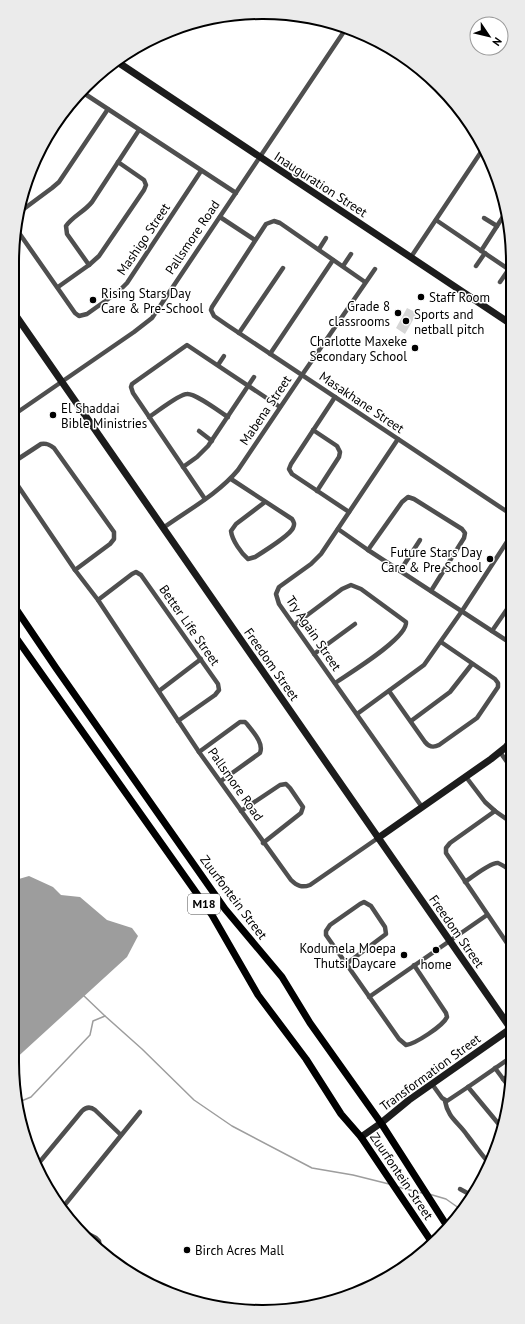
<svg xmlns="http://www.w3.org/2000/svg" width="525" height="1324" font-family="'PT Sans',sans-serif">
<rect width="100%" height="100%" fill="#fff"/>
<path fill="#d6d6d6" d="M407,308L417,313L405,334L396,328Z"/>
<path fill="#9d9d9d" d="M29,876L53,887L61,895L80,897L107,920L132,928L138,936L127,957L12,1062V881Z"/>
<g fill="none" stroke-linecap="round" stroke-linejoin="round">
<g stroke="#9d9d9d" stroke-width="1.5">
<path d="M83,995L105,1016"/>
<path d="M19,1102L31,1097L90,1035L93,1021L105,1016L142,1049L194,1100L232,1126L312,1168L353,1175L389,1184"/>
<path d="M398,1187L422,1193"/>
<path d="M429,1194L446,1199L463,1211"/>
</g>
<g stroke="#4f4f4f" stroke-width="4.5">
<path d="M82,92L236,193"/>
<path d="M500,194H501"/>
<path d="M21,211L52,188L59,182L108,109"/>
<path d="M220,217L255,240"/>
<path d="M484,218L497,226"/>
<path d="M436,220L511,271"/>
<path d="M17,230L75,313L79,316L87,314L118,292L127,283L201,171"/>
<path d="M319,249L326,238"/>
<path d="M481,251L506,212"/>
<path d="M411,257L483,149"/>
<path d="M89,265L67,234L66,226C73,216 84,212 92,202L139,130"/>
<path d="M343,266L351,254"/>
<path d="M476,266L485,253"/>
<path d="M365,282L280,223L274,221L266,224L212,307L211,310L214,316L227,325L512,515"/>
<path d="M500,282L509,269"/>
<path d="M58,287L89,265L99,256L144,190L146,185L144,180L118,162"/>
<path d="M239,333L283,268"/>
<path d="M270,354L333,260"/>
<path d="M218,365L224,356"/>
<path d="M335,397L291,464L289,469L292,474L349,512"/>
<path d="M12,416L134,332L152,318L347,27"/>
<path d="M149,417C157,412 179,394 187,394C195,393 220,412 228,417"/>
<path d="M313,430L337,446L340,452L339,457L317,491"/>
<path d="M199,431L212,441"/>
<path d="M398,439L321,554L311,564L279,587L276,594L279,604L422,807"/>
<path d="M12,463L41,444C46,443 49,444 54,448L114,532V539L110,544L75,570"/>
<path d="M183,467L197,457L208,446L254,377"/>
<path d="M12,477L75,570L98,600L199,752L291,880C297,886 302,888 310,885L378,838"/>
<path d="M231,479L292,519C294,522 295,524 293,528C290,535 263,552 255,557L248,559C241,553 232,540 231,531L236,524L265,502"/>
<path d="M205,499L133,393L131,387L132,384L187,345L280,407"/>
<path d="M163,528C188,510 218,494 238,470L302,375L375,269"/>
<path d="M338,529L368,550L512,644"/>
<path d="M368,550L402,502L408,497L414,499L462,529L465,533L464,538L431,591"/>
<path d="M400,571L420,540"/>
<path d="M98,600L132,574L136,572L141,575L218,684L219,690L215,695L178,721"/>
<path d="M294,625L342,589L351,585L361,589L406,622C408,638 348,674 335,683"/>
<path d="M492,631L512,602"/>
<path d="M314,654L355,624"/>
<path d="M159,691L201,659"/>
<path d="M389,691L425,742C429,747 433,748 439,745L477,718L498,687V683L495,679L441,642"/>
<path d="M357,714L424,665L462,611L512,534"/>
<path d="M411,721L450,692L472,664"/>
<path d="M199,752L240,722H245L247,724C253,732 264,743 260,753L221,781"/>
<path d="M500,752L512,769"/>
<path d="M466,777L485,802L495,811L512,823"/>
<path d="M241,811L280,785L286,784L290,788L303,807L301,813L263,843"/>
<path d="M495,811L450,843L446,848V853L513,952"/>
<path d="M465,882C472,877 491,862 498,863C503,865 508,869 513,872"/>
<path d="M346,964L386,934L385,927L371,906L364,902L360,904L330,925L326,931V935L399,1039L406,1045C415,1044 443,1026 447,1017L446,1013L414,965"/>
<path d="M369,997L487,915"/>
<path d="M495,1068L509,1087"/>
<path d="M503,1079L511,1075"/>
<path d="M432,1084L442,1098L447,1101L468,1087L513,1056"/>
<path d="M468,1087L502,1128"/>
<path d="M445,1101C448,1118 458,1122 467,1135C474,1144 481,1154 489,1163"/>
<path d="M38,1164L82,1111C86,1107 90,1106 95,1110L121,1135"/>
<path d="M460,1189L471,1195"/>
<path d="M63,1207L140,1112"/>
<path d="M75,1227L96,1238L99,1241L100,1248"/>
</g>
<g stroke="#1c1c1c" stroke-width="7">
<path d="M119,63L511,324"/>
<path d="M12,310L511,1029"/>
<path d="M378,838L491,759L506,747L512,739"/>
<path d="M361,1137L381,1123L409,1100L513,1027"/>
</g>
<g stroke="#000" stroke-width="7">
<path d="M12,603L56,668L225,909L282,977L310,1023L381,1123L447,1226"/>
<path d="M12,632L212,915L258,995L306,1059L341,1114L361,1137L431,1241"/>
</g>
</g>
<g fill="#000" stroke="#fff" stroke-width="1.5">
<circle cx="421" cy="297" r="4"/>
<circle cx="93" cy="300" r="4"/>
<circle cx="398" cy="313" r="4"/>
<circle cx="406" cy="321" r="4"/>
<circle cx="415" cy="348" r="4"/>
<circle cx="53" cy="415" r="4"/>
<circle cx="490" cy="559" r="4"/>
<circle cx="436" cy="950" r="4"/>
<circle cx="404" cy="955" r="4"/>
<circle cx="187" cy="1250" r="4"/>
</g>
<g text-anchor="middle" stroke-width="3" stroke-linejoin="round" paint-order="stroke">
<rect fill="#fff" stroke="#4c4c4c" stroke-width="1" x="188" y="894" width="32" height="20" rx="3"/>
<g font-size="12" font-weight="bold" fill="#000">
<text x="204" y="908">M18</text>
</g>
<g font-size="13" fill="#000" stroke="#fff">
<text transform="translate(321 184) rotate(33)" y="5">Inauguration Street</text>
<text transform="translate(192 237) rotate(-56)" y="5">Pallsmore Road</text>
<text transform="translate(143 239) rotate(-56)" y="5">Mashigo Street</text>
<text transform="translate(362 402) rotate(34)" y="5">Masakhane Street</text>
<text transform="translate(265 410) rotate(-56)" y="5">Mabena Street</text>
<text transform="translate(190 625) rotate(55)" y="5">Better Life Street</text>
<text transform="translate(314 633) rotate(56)" y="5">Try Again Street</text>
<text transform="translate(272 664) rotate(55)" y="5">Freedom Street</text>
<text transform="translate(236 784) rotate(55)" y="5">Pallsmore Road</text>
<text transform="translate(234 897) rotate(53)" y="5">Zuurfontein Street</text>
<text transform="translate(457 931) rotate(55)" y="5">Freedom Street</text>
<text transform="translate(430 1072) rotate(-36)" y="5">Transformation Street</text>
<text transform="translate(402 1176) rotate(56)" y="5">Zuurfontein Street</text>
</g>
<g font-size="13" fill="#000" stroke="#fff" text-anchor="start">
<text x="101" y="298">Rising Stars Day<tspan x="101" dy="15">Care &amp; Pre-School</tspan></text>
<text x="429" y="302">Staff Room</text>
<text x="390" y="311" text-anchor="end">Grade 8<tspan x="390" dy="15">classrooms</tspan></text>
<text x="414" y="319">Sports and<tspan x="414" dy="15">netball pitch</tspan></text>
<text x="407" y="346" text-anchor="end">Charlotte Maxeke<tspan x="407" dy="15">Secondary School</tspan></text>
<text x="61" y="413">El Shaddai<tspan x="61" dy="15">Bible Ministries</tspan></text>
<text x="482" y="557" text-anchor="end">Future Stars Day<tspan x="482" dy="15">Care &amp; Pre School</tspan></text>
<text x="396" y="953" text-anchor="end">Kodumela Moepa<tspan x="396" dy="15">Thutsi Daycare</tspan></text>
<text x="436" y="969" text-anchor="middle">home</text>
<text x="195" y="1255">Birch Acres Mall</text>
</g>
</g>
<path d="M0 0H525V1324H0ZM262 19H263A243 243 0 0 1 506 262V1062A243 243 0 0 1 263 1305H262A243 243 0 0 1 19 1062V262A243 243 0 0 1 262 19Z" fill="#ebebeb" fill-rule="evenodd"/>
<path fill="none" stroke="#000" stroke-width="2" d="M262 19H263A243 243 0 0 1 506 262V1062A243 243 0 0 1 263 1305H262A243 243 0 0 1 19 1062V262A243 243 0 0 1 262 19Z"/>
<g transform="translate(489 36) rotate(125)"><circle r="19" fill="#ffffff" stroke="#999999"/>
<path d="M0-3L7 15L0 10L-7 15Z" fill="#000000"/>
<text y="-6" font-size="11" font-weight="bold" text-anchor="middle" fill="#000000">N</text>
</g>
</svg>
